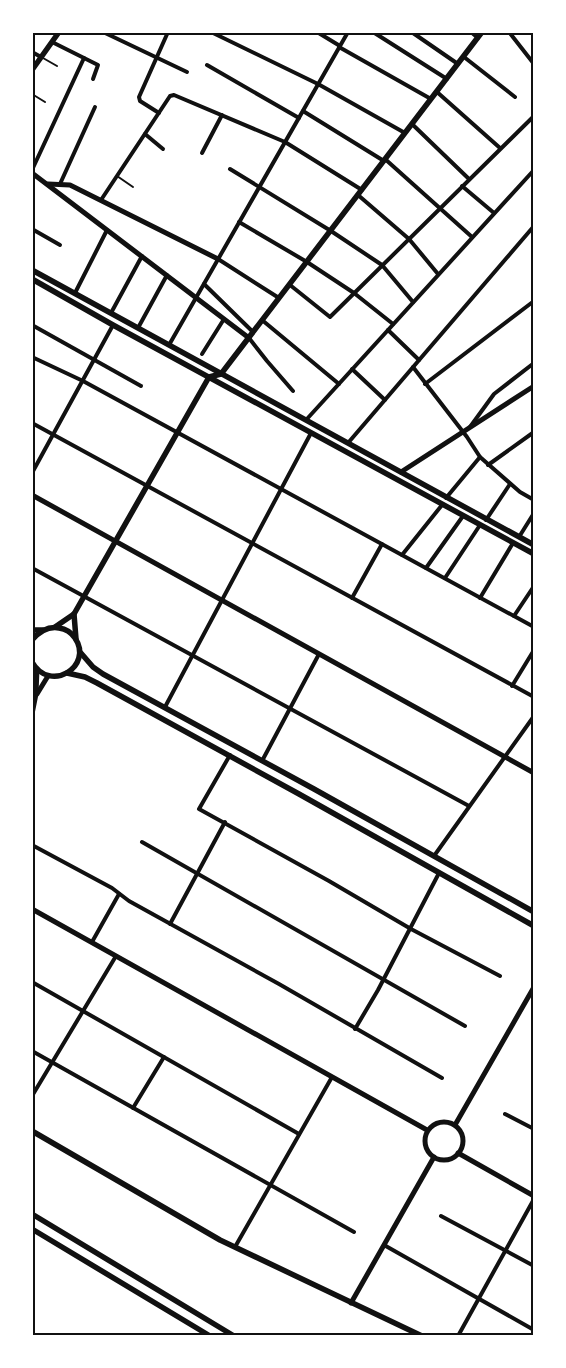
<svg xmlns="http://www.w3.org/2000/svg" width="566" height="1368" font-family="Mulish,sans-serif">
<rect width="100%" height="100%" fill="#fff"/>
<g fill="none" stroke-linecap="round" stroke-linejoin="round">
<g stroke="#111" stroke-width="2">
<path d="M43,58L57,66"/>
<path d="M32,94L45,102"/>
<path d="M117,176L133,187"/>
</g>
<g stroke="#111" stroke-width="4">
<path d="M103,32L187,72"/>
<path d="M211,32L318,84L405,133"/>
<path d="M317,32L340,46"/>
<path d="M373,32L447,79"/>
<path d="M471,32L478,38"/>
<path d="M509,32L534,64"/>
<path d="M413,33L458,64"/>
<path d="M339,47L431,99"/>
<path d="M32,52L41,57"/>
<path d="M464,57L515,97"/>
<path d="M84,58L98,65L93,79"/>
<path d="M207,65L299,118"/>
<path d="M437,92L500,148"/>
<path d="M303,111L384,161"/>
<path d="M159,113L140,101L139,97L168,32"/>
<path d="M412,124L469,179"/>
<path d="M145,134L163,149"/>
<path d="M202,153L222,115"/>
<path d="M385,159L472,237"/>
<path d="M230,169L331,231L382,265L413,302"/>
<path d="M32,170L84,58L52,42"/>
<path d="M60,184L95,107"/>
<path d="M462,186L494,213"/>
<path d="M358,195L409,239L438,274"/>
<path d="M101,200L170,96L174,95L285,142L362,190"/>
<path d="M239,222L307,262L354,293L393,324"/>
<path d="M32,229L60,245"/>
<path d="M218,259L279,298"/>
<path d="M204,284L253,332"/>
<path d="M290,285L330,317L534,116"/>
<path d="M75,293L107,230"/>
<path d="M111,313L142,256"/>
<path d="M262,320L339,384"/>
<path d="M32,325L141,386"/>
<path d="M138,328L167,275"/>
<path d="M388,330L419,360"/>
<path d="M249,338L267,361L293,391"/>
<path d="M169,345L348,32"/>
<path d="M202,354L224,319"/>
<path d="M32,357L83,381L534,627"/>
<path d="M413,367L467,437L480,457L520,492L534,500"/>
<path d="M352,369L385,400"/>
<path d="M425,384L534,301"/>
<path d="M306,420L534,170"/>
<path d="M32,423L534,697"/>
<path d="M470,427L494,394L534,363"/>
<path d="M348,443L534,226"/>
<path d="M488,465L534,432"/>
<path d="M32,473L113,325"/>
<path d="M446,498L480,457"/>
<path d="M486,520L510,484"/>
<path d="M519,537L534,513"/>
<path d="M402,555L442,505"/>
<path d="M32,568L469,806"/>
<path d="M426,568L463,516"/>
<path d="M445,578L480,525"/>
<path d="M352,598L382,544"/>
<path d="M480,598L513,543"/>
<path d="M514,616L534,586"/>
<path d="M512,686L534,650"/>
<path d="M165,707L311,433"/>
<path d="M230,755L199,809L329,881L411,929L500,976"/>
<path d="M262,761L319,654"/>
<path d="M142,842L465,1026"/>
<path d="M32,845L112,888L129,901L279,984L442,1078"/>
<path d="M434,856L534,716"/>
<path d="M170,924L225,822"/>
<path d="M92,942L119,894"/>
<path d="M32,982L299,1134"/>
<path d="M355,1029L378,990L439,873"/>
<path d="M32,1051L354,1232"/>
<path d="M32,1096L116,956"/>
<path d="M133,1108L164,1057"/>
<path d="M505,1114L534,1129"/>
<path d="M441,1216L534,1266"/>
<path d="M384,1245L534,1330"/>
<path d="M235,1247L332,1077"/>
<path d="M458,1336L534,1199"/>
</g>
<g stroke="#111" stroke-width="5">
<path d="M32,173L249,338"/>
<path d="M48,184L70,185L218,259"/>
<path d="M401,472L534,386"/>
<path d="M32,495L534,773"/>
<path d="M37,694L48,676"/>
<path d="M32,714L36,694L37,669"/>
<path d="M32,909L427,1130"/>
<circle cx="444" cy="1141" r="19"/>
<path d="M455,1125L534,987"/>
<path d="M458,1153L534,1196"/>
<path d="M351,1303L434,1157"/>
</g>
<g stroke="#111" stroke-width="5.5">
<path d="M32,70L59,32"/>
<path d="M32,270L534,545"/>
<path d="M32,279L113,325L534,554"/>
<path d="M74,614L76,639"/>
<path d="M55,627L74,614L209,377L221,374L482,32"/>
<path d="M32,630H43"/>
<path d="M32,640C39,632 48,626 59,628C66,629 71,632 75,638C94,666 50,694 32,662"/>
<path d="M80,652L93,667L103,674L314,789L534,912"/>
<path d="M67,673L85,677L97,683L299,794L534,926"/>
<path d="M32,1131L220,1240L422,1336"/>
<path d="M32,1214L234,1336"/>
<path d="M32,1229L210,1336"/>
</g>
</g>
<rect width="566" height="1368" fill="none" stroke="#ffffff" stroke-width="68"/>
<rect x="34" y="34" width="498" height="1300" fill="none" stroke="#111" stroke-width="2"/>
</svg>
